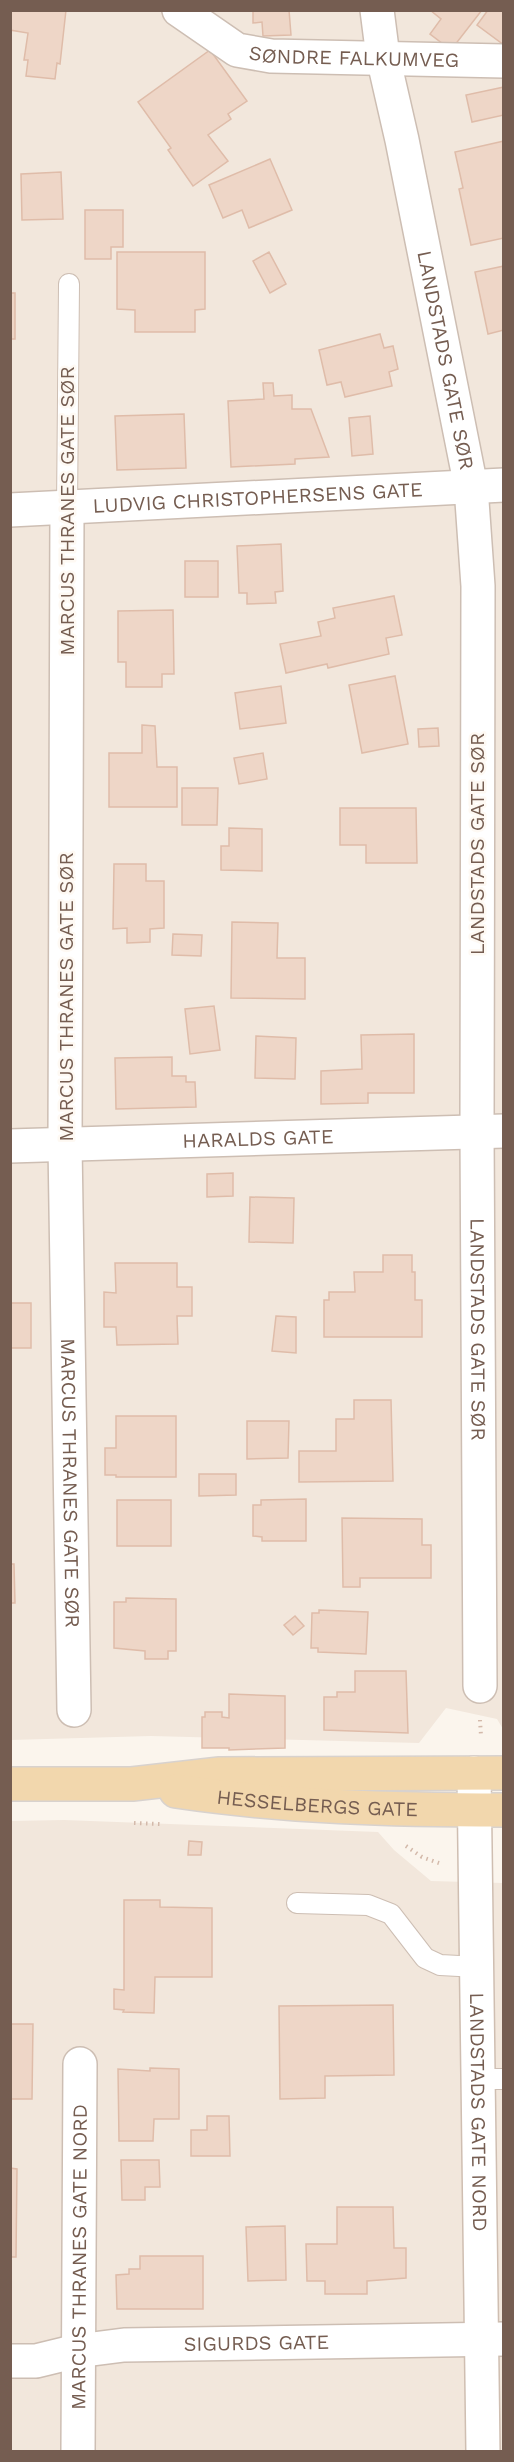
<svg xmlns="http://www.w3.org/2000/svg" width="514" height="2462" font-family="'Work Sans',sans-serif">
<rect width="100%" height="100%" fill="#fbf5ed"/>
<g fill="#f2e7dc">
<path d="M10,11H503V1729L497,1719L446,1708L419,1743L151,1736L11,1740Z"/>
<path d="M64,1820L378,1832L394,1850L431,1881L503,1883V2451H11L10,1821Z"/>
</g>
<g fill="#eed6c7" stroke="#dfbca9" stroke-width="1.5">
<path d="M10,10H66L60,64L57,63L55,79L26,76L28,60H24L28,33L10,30Z"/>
<path d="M253,10H289L291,35L263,36L262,22L253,23Z"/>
<path d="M430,10H482L451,50L430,34L441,19Z"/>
<path d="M488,10H504V45L477,25Z"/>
<path d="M210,50L247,101L228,114L231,119L208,135L228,161L193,186L168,150L171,148L138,102Z"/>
<path d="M504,87V115L472,122L466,95Z"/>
<path d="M504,141V238L471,245L459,189L463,188L455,152Z"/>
<path d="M270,159L292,210L249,228L242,210L223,218L209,185Z"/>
<path d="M61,172L63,219L22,220L21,174Z"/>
<path d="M85,210H123V247H111V259H85Z"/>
<path d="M117,252H205V309L195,310V332H135V310L117,309Z"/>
<path d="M269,252L286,284L270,293L253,261Z"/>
<path d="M504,266V330L488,334L475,272Z"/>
<rect x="10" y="293" width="5" height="46"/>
<path d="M380,334L384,348L393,346L398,369L389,372L392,386L345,397L341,382L327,385L319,350Z"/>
<path d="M263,383H273L274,396L292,395V409H311L329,457L295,459V464L231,467L228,401L264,399Z"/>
<path d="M184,414L186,468L117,470L115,416Z"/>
<path d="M370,416L373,454L352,456L349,418Z"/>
<path d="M281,544L283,591L275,592L276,603L247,604V593H239L237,546Z"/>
<rect x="185" y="561" width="33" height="36"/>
<path d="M394,596L402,635L386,638L389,654L328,668L327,664L286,673L280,644L321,636L318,622L335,618L333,608Z"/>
<path d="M173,610L174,674H162V687H126V662H118V611Z"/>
<path d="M395,676L408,744L362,753L349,685Z"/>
<path d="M281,686L286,723L240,729L235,693Z"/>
<path d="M142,725L155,726L157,767H177V807H109V753H142Z"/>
<path d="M438,728L439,746L419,747L418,729Z"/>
<path d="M263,753L267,779L239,784L234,758Z"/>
<path d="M182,788H218L217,825H182Z"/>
<path d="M340,808H416L417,863H366V845H340Z"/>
<path d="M229,828L262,829V871L221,870V846H229Z"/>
<path d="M114,864H146V881H164V928L150,929V942L127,943V928L113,929Z"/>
<path d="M232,922L278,923L277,958H305V999L231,998Z"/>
<path d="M173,934L202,935L201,956L172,955Z"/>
<path d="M214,1006L220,1050L190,1054L185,1009Z"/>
<path d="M414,1034V1093H368V1103L321,1104V1071L362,1069L361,1035Z"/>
<path d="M256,1036L296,1038L295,1079L255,1078Z"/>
<path d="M172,1057V1076H186V1082H195L196,1107L116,1109L115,1058Z"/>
<path d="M233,1173V1196L207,1197V1174Z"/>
<path d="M250,1197L294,1198L293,1243L249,1242Z"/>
<path d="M383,1255H412V1272H415V1300H422V1337H324V1300H329V1292H355L354,1272H383Z"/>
<path d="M115,1263H177V1287H192V1316H177L178,1344L117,1345L116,1327H104V1292L116,1293Z"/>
<rect x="10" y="1303" width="21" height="45"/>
<path d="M276,1316L296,1317V1353L272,1351Z"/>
<path d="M354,1400H391L393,1481L299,1482V1451H336V1419H354Z"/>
<path d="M116,1416H176V1477H116V1475H105V1448H116Z"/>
<path d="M247,1421H289L288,1458L247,1459Z"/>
<path d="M199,1474H236V1495L199,1496Z"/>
<path d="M306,1499V1541H262V1537L253,1536V1505H261V1500Z"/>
<rect x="117" y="1500" width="54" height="46"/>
<path d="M342,1518L422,1519V1545H431V1578H360V1587H343Z"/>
<path d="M10,1564H14L15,1603H10Z"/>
<path d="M126,1598L176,1599V1651H168V1659H145V1651L114,1648V1602H126Z"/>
<path d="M319,1610L368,1612L366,1654L318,1652V1648H311L312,1613H319Z"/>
<path d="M295,1616L304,1626L293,1635L284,1625Z"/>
<path d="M355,1671H406L408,1733L324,1730V1697H337V1692H355Z"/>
<path d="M229,1694L285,1696V1748L229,1750V1748H202V1717H205V1712H222V1717L229,1718Z"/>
<path d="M189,1841L202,1842L201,1855H188Z"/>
<path d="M124,1900H160V1907L212,1908V1977H155L154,2013L123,2012L124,2010L114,2009V1989L124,1990Z"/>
<path d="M393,2005L394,2075L325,2076V2098L280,2099L279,2006Z"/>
<path d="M10,2024H33L32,2099H10Z"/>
<path d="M150,2068L179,2069V2119H154L153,2141H119L118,2069L150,2071Z"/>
<path d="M207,2116H229L230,2156H191V2130H207Z"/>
<path d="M121,2160H159L160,2187H145V2200H122Z"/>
<path d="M10,2168L17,2169L16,2257H10Z"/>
<path d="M337,2207H393L394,2248H406V2278L367,2281V2294H325V2281H307L306,2244H337Z"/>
<path d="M285,2226L286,2280L248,2281L246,2227Z"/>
<path d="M140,2256H203V2309H117L116,2275L129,2274V2269H140Z"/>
</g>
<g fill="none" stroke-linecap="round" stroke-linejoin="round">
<g stroke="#cdbeb3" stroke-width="22">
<g id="lane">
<path d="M67,509L69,284"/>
<path d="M297,1903L368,1905L391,1914L425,1958L440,1965L478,1967"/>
<path d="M479,2079H504"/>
</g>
</g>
<g stroke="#cdbeb3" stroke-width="36">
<g id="street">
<path id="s1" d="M179,10L237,50L271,56L504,61"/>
<path id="s2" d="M377,10L383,57L402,140L471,487L478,586L477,1131L480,1686"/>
<path id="s3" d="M67,509L65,1145L74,1710"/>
<path id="s4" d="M10,510L504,485"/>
<path id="s5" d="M10,1146L504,1131"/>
<path id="s6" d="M10,2361H36L77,2351L124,2345L504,2339"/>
<path id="s7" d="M78,2452L80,2064"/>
</g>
</g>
<g stroke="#cfbeb1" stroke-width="36">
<g id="secondary">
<path id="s8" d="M474,1773L483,2452"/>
</g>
</g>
<g stroke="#d8d2ce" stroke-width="36">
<g id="primary">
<path d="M10,1784H132L220,1774L504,1773"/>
<path id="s9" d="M176,1791C284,1807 394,1810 504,1810"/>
</g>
</g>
<g stroke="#d3b9aa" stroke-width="4" stroke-dasharray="1.5 4.5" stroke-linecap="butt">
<path d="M480,1720L481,1736"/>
<path d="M134,1823L160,1824"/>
<path d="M406,1846L422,1857L439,1863"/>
</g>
<use href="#lane" stroke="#fff" stroke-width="20"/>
<use href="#street" stroke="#fff" stroke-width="33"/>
<use href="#secondary" stroke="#fff" stroke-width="33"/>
<use href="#primary" stroke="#f2d7ad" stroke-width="33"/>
</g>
<g text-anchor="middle" stroke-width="5" stroke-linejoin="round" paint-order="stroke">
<g font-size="20" fill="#755d51" stroke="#fef9f3">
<text dy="7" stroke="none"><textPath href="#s1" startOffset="188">SØNDRE FALKUMVEG</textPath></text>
<text dy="7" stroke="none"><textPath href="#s2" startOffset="357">LANDSTADS GATE SØR</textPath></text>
<text dy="7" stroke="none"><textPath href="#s4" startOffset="248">LUDVIG CHRISTOPHERSENS GATE</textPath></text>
<text transform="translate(67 511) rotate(-90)" y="7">MARCUS THRANES GATE SØR</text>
<text transform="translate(477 844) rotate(-90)" y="7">LANDSTADS GATE SØR</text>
<text transform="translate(66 997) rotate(-90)" y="7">MARCUS THRANES GATE SØR</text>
<text dy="7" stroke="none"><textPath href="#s5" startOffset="248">HARALDS GATE</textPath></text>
<text dy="7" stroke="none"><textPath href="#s2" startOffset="1329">LANDSTADS GATE SØR</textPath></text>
<text dy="7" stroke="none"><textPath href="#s3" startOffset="974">MARCUS THRANES GATE SØR</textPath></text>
<text dy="7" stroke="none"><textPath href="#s9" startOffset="142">HESSELBERGS GATE</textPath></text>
<text dy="7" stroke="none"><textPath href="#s8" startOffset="339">LANDSTADS GATE NORD</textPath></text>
<text dy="7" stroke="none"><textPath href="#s7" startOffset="195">MARCUS THRANES GATE NORD</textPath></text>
<text dy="7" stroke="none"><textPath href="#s6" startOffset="248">SIGURDS GATE</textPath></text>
</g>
</g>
<rect width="514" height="2462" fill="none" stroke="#755d51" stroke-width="24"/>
</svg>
